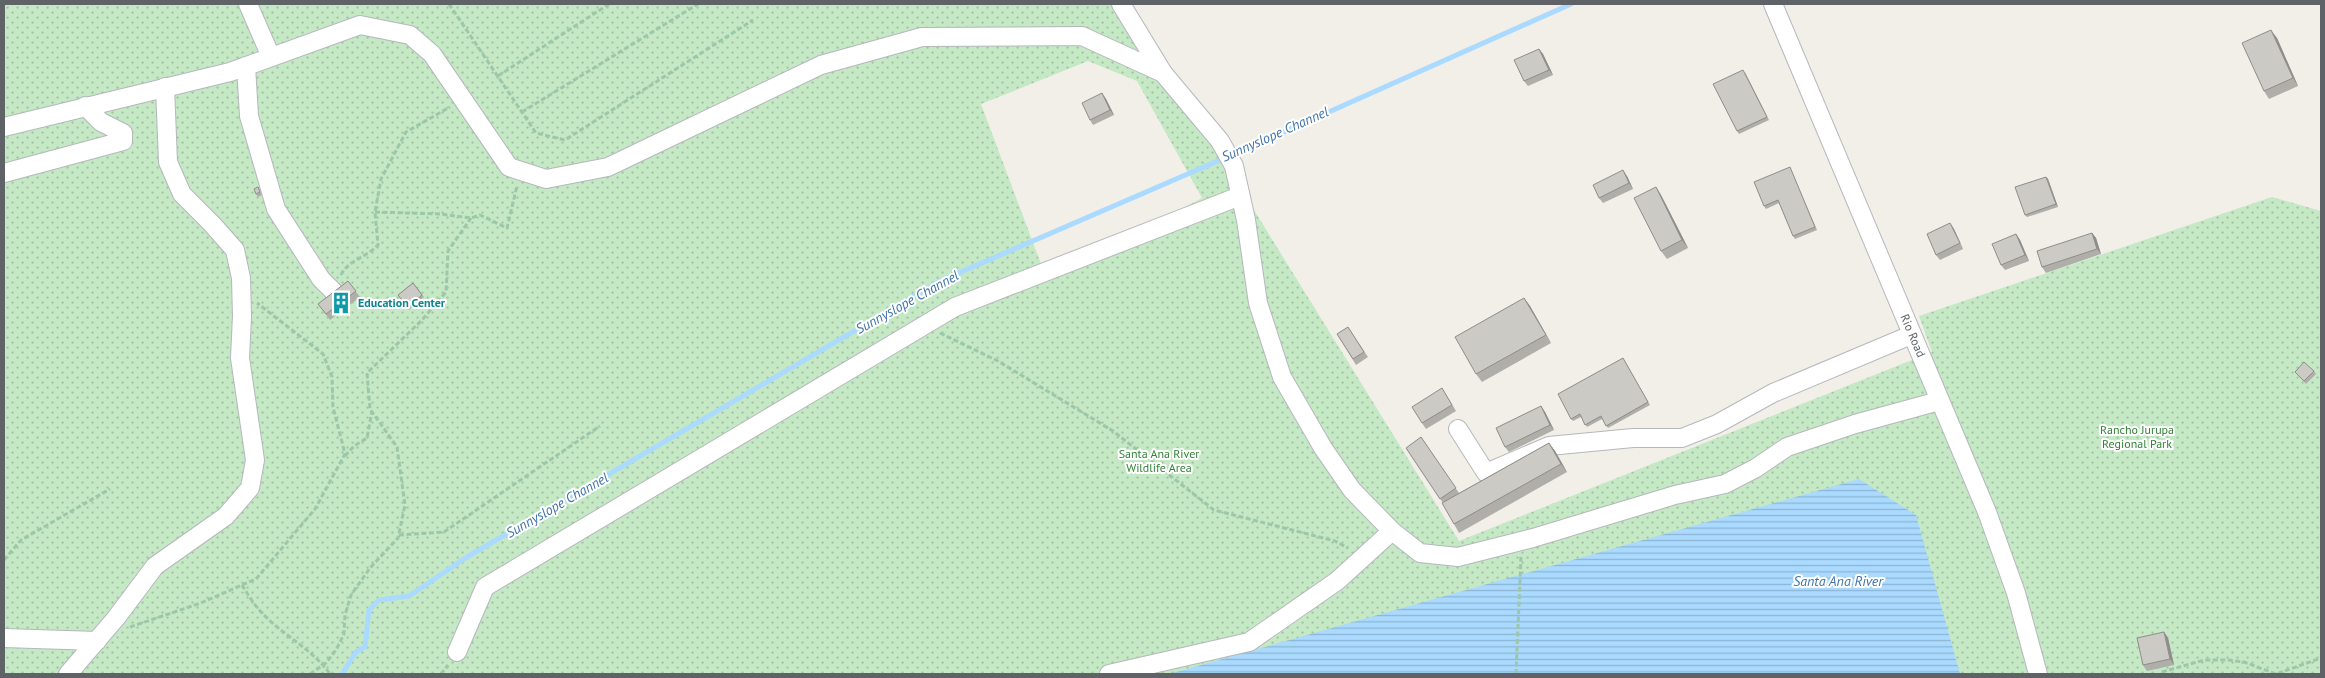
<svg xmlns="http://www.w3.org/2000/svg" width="2325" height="678" font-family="'PT Sans',sans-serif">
<defs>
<pattern id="park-dots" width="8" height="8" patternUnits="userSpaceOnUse" patternTransform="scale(1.25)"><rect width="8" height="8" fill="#c5e8c5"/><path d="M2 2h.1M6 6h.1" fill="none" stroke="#a3c0a4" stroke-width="1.8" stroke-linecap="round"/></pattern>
<pattern id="water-rules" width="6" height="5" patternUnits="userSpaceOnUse" patternTransform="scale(1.25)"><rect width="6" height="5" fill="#aadaff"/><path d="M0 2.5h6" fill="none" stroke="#8eb4d2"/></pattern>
</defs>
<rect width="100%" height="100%" fill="#f1efe8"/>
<path fill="url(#park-dots)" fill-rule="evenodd" d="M4,4H1118L1234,178L1459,541L1932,352L1919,316L2272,197L2321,211V674H4ZM1088,61L1137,81L1202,198L1047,280L981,104Z"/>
<path fill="url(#water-rules)" d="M1859,479L1916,515L1960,674H1169Z"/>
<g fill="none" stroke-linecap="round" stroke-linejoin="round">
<path stroke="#aadaff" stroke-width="5" d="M342,674L356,652L365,647L369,610L379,600L409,596L467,557L940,281L1264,141L1571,4"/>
<g stroke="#b5b8bc" stroke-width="20">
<g id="minor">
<path d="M248,4L271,57"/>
<path d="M1121,4L1163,73"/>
<path id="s1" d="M1773,4L1987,512L2016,593L2038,674"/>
<path d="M246,66L249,116L276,209L321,279L340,298"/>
<path d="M4,127L230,72L360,25L410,35L432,54L509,167L546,179L608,167L821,65L922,37L1082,36L1163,73L1220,141L1234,166L1246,220L1258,303L1282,377L1323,448L1352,490L1392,531L1420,553L1458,557L1533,538L1675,495L1725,484L1756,468L1787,447L1855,424L1939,401"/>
<path d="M4,173L123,141V133L101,122L85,106"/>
<path d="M1458,429L1486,473L1549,446L1633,438H1682L1717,424L1773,393L1911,335"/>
<path d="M4,638L97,641"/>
<path d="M457,652L485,587L955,307L1240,196"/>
<path d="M68,674L116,618L155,566L226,516L250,488L255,460L240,358L242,316L241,278L235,250L212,224L182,194L168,162L165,87"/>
<path d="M1109,674L1249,642L1337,581L1392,531"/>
</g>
</g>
<g stroke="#9cc7a9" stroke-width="3" stroke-dasharray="5 2.5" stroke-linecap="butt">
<path d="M449,4L536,133L565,140L753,20"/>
<path d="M498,76L609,4"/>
<path d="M522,112L698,4"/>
<path d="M375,212L440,214L471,218L480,215L507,228L517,186"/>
<path d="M341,275C347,261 367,257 378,245L375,212L381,179L406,132L450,107"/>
<path d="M940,333L998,361L1113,431L1214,510L1335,541L1348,548"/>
<path d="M345,456L354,446L367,438L372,411"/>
<path d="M399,535L444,532L600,426"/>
<path d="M4,560L21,540L110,489"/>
<path d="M242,585C248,595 255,606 263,614C284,636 312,649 330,674"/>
<path d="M130,627L201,603L256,579L315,509L345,454L333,407L332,377L323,354L257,303"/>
<path d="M2162,672L2204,660H2228L2244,662L2276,674L2321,658"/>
<path d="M310,674L326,663L336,650L344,634L345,615L351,595L370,568L398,538L405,505L397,447L370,409L367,373L422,320L446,292L448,251L471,218"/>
<path d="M441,674L448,665"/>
<path d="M1516,674L1521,557"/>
</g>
<use href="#minor" stroke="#fff" stroke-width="18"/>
</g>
<g fill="#afaea9">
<path d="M2277,38L2298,86L2269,99L2264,91Z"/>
<path d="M1539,49L1543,54L1553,75L1528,86L1524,81Z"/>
<path d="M1745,72L1769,120L1739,134L1737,131Z"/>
<path d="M1102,93L1106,99L1114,115L1093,125L1090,120Z"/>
<path d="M1791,170L1817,230L1795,239L1793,236L1779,203L1766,209L1764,206Z"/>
<path d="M1627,176L1633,189L1603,203L1599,198Z"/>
<path d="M2046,177L2048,179L2058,207L2027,217L2025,215Z"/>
<path d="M258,187L262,195L258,197L256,194Z"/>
<path d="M1656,187L1661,195L1688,248L1667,259L1661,251Z"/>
<path d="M1950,223L1954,229L1963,249L1940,260L1936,255Z"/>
<path d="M2092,233L2096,238L2101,254L2046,273L2042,267Z"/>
<path d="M2016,234L2020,240L2029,261L2005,270L2001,265Z"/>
<path d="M348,281L360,297L330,320L318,304Z"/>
<path d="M413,283L424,297L409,310L398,295Z"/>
<path d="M1524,298L1530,306L1551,343L1482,382L1476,374Z"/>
<path d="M1348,327L1368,357L1356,365L1337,334Z"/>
<path d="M1623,358L1650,405L1608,428L1602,419L1587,427L1581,417L1573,421L1571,419Z"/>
<path d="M2314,371L2316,374L2306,384L2295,372Z"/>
<path d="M1442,388L1456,411L1426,429L1422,423Z"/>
<path d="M1541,406L1545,412L1554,430L1509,452L1505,447Z"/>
<path d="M1421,437L1459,493L1549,443L1555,451L1567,472L1459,533L1454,524L1443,503L1406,448Z"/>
<path d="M2164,632L2168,638L2174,665L2147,671L2143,665Z"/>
</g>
<g fill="#8f8d8a">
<path d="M2271,30L2277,38L2298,86L2293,78Z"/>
<path d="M1539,49L1543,54L1553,75L1549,70Z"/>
<path d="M1102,93L1106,99L1114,115L1110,110Z"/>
<path d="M1623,170L1627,176L1633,189L1629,183Z"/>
<path d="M2046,177L2048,179L2058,207L2056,204Z"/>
<path d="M1656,187L1661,195L1688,248L1682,240Z"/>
<path d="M1950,223L1954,229L1963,249Z"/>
<path d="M2092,233L2096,238L2101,254L2097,249Z"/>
<path d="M2016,234L2020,240L2029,261L2025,255Z"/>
<path d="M1524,298L1530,306L1551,343L1546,335Z"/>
<path d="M1541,406L1545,412L1554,430L1550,425Z"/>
<path d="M1549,443L1555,451L1567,472L1561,464Z"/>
<path d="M2164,632L2168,638L2174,665L2170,659Z"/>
</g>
<g fill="#cccac5" stroke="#8f8d8a">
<path d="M2271,30L2293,78L2264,91L2242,43Z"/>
<path d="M1539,49L1549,70L1524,81L1514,60Z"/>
<path d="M1743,70L1767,117L1737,131L1713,84Z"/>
<path d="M1102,93L1110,110L1090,120L1082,103Z"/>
<path d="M1790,167L1815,227L1793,236L1778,200L1764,206L1754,182Z"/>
<path d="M1623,170L1629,183L1599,198L1593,185Z"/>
<path d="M2046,177L2056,204L2025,215L2015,187Z"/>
<path d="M258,187L260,192L256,194L254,189Z"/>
<path d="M1656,187L1682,240L1661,251L1634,198Z"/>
<path d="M1950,223L1960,243L1936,255L1927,234Z"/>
<path d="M2092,233L2097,249L2042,267L2037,251Z"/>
<path d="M2016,234L2025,255L2001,265L1992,244Z"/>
<path d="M348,281L356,291L326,314L318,304Z"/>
<path d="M413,283L422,295L407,307L398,295Z"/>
<path d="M1524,298L1546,335L1476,374L1455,337Z"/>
<path d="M1348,327L1364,352L1353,359L1337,334Z"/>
<path d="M1623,358L1648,402L1606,426L1601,416L1585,425L1580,414L1571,419L1558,394Z"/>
<path d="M2304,362L2314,371L2304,381L2295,372Z"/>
<path d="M1442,388L1452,405L1422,423L1412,407Z"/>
<path d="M1541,406L1550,425L1505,447L1496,428Z"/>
<path d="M1421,437L1456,488L1440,499L1406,448Z"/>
<path d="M1549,443L1561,464L1454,524L1442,503Z"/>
<path d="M2164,632L2170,659L2143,665L2137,638Z"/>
</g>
<defs>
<g id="building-bare" transform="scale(1.725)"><path d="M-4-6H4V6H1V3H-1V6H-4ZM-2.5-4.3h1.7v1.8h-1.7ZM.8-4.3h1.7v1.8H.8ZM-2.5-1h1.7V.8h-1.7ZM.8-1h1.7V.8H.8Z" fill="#0f9aa8" stroke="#fff" stroke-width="2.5" paint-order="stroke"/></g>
</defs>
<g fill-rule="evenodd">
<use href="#building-bare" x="341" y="303"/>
</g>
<g text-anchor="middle" stroke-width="4" stroke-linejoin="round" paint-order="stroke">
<g font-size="12" font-weight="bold" fill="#0d838f" stroke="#fff" text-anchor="start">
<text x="358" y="307">Education Center</text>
</g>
<g font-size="12" fill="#5f6368" stroke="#fff">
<text dy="4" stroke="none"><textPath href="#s1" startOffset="360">Rio Road</textPath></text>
</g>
<g font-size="12" fill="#348238" stroke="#fff">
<text x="2137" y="434">Rancho Jurupa<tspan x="2137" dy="14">Regional Park</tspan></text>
<text x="1159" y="458">Santa Ana River<tspan x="1159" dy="14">Wildlife Area</tspan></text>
</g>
<g font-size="14" font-style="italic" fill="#4174aa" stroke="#fff">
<text transform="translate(1275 134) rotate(-24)" y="5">Sunnyslope Channel</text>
<text transform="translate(907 302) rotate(-29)" y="5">Sunnyslope Channel</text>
<text transform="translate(557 505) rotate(-30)" y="5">Sunnyslope Channel</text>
<text x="1838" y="586">Santa Ana River</text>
</g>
</g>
<rect width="2325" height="678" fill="none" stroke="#5f6368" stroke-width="10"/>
</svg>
